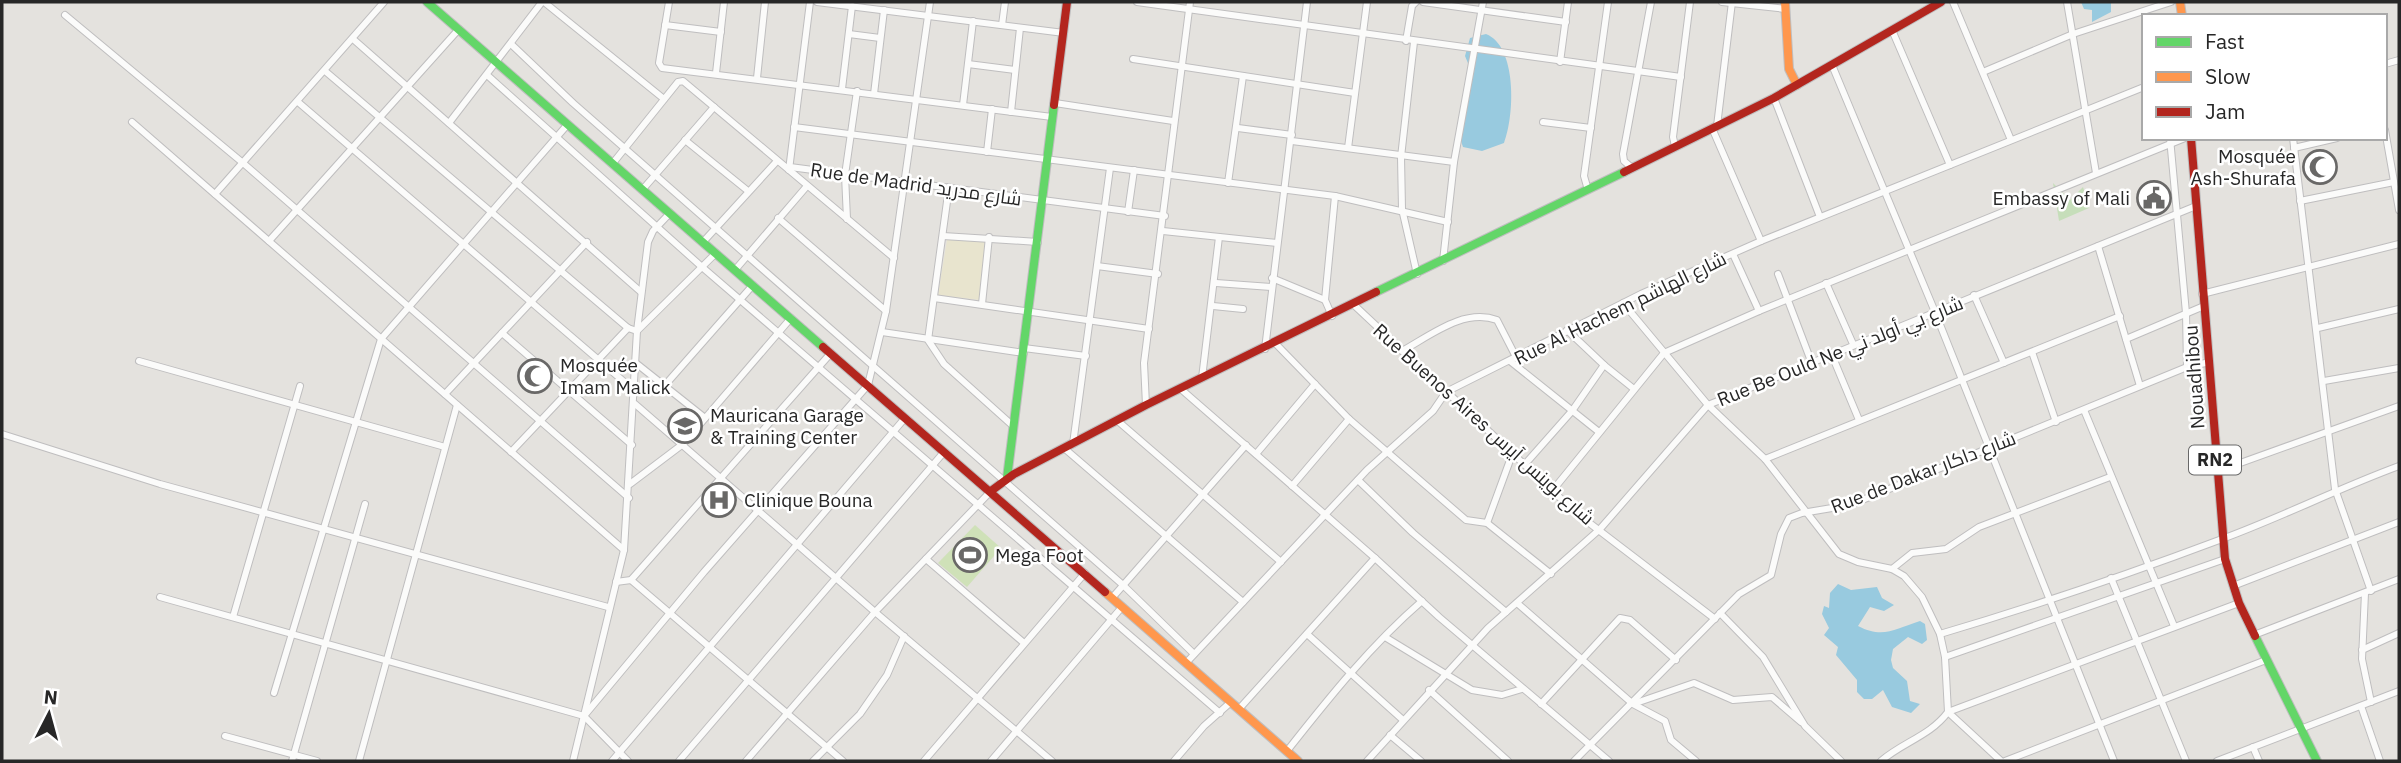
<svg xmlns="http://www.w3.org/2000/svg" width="2401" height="763" font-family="'IBM Plex Sans',Cairo,sans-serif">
<rect width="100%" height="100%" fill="#e4e2de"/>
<path fill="#c6deba" d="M2053,183L2070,200L2083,187L2089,208L2059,221Z"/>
<path fill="#e8e4ce" d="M947,240L985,241L980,300L938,295Z"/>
<path fill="#cfe1b8" d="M975,525L1001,548L967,587L938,563Z"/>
<g fill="#98cadf">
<path d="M2081,2H2111V12L2092,22V10L2084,9Z"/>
<path d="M1486,34C1517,46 1515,115 1504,143L1482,151L1463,147L1460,138L1470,68L1465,56L1470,38Z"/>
<path d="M1838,584L1851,590L1877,587L1882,598L1894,605L1884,611L1870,607L1858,626C1883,639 1895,629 1920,621L1925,624L1927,640L1922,644L1908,637L1893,649L1891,660L1893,668L1907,681L1910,701L1920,704L1911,713L1892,707L1883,690L1872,699H1864L1857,692V680L1836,655L1838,647L1824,635L1829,628L1822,614L1824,606L1829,608L1830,593Z"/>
</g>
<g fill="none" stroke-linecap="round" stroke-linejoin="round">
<g stroke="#bfbebf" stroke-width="8">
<g id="street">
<path d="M544,2L664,99"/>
<path d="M669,2L659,63L662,68L1052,117"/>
<path d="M817,2L1064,33"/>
<path d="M1137,2L1681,77"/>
<path d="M1423,2L1566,22"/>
<path d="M1722,2L1786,9"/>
<path d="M1953,2L2011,140"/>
<path d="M2067,2L2096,173"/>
<path d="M65,15L243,163L629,498"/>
<path d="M665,25L721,32"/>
<path d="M1002,25L1005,2"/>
<path d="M1892,30L1950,165"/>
<path d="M849,34L880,38"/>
<path d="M353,39L641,292"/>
<path d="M1406,41L1412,6L1416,2"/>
<path d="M1414,42L1401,157L1402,209L1417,274"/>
<path d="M511,44L573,103L1123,585L1194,654"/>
<path d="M1133,59L1355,93"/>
<path d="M1560,62L1568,2"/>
<path d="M968,64L1015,70"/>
<path d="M2385,64L2399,60"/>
<path d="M1832,65L1935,312L2114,761"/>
<path d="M325,71L628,328L637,331L716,253"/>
<path d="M1983,72L2073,34L2171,2"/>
<path d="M716,73L724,2"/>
<path d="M487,75L702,267L1220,713"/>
<path d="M757,78L765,2"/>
<path d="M842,89L852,6"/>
<path d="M874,94L884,10"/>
<path d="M1774,98L1820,217"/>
<path d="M298,102L636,392"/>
<path d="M1055,103L1173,121"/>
<path d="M963,105L973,21"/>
<path d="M1011,112L1020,28"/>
<path d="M132,122L624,550"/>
<path d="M1543,122L1591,128"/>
<path d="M449,123L542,2"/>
<path d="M1717,126L1732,2"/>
<path d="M794,127L1335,196L1448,222"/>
<path d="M1238,128L1292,135"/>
<path d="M1712,128L1761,241"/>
<path d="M2385,130L2399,210"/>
<path d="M2170,138L2186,313L2187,367"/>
<path d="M2293,138L2335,489L2371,591"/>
<path d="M685,140L748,191"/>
<path d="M1292,141L1454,162"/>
<path d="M1675,146L1673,137L1690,2"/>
<path d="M1348,148L1367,2"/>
<path d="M2294,148L2337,138"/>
<path d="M987,152L992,109"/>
<path d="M613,163L678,82L683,81L894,258"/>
<path d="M790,167L1165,216"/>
<path d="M1632,168L1624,161L1623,154L1651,2"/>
<path d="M789,170L810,2"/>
<path d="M1228,183L1243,76"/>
<path d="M949,187L928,340L944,364L1012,425"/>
<path d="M643,189L714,107"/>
<path d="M1588,190L1584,176L1608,2"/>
<path d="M215,194L384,2"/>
<path d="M2300,201L2394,182"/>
<path d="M1128,212L1134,170"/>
<path d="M778,218L886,311"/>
<path d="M847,219L845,175L857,91"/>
<path d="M1163,231L1277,243"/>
<path d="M943,236L1038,242"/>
<path d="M269,241L459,29"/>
<path d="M703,242L777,161"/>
<path d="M2098,246L2140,386"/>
<path d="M1733,254L1759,311"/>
<path d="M1443,261L1454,162L1483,2"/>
<path d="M1097,266L1158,274"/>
<path d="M735,270L807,186"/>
<path d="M1778,274L1811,361"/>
<path d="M1272,278L1325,300"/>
<path d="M1216,283L1271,287"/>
<path d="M1826,283L1853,344"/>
<path d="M2202,294L2399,244"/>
<path d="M1974,295L2004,363"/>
<path d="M934,298L1149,329"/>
<path d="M1623,303L1708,405L1765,459L1839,554L1858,562L1892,569L1904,576L1922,597L1940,634L1945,657L1948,712C1930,736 1903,742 1881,761"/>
<path d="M982,304L989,237"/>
<path d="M1354,305L1575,512L1715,619"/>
<path d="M1213,306L1243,309"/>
<path d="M1332,316L1325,300L1335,196"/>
<path d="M2318,328L2399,309"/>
<path d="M882,332L1024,353"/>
<path d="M502,333L632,445"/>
<path d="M2126,339L2204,306"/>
<path d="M1276,344L1349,419L1292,486"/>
<path d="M1024,348L1086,356"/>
<path d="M1265,349L1307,2"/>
<path d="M1402,351C1431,335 1464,308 1497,320L1516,357"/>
<path d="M2032,352L2056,422"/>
<path d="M1831,353L1859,420"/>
<path d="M139,361L445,447"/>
<path d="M1510,361L1599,432"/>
<path d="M637,364L705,418"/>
<path d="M1604,365L1634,389"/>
<path d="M1202,378L1219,237"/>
<path d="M2324,381L2399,368"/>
<path d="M666,384L753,285"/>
<path d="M1182,390L1375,558L1439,617L1609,761"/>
<path d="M445,394L587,242"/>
<path d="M635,404L875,612L746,761"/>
<path d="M1146,405L1144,363L1190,2"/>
<path d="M2084,410L2174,626"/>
<path d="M1349,419L1466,520L1487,523L1551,574"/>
<path d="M1119,422L1281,562"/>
<path d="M2,434L160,484L608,607"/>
<path d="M1073,444L1110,168"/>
<path d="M1064,448L1243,602"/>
<path d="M511,452L628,328"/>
<path d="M1256,454L1315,384"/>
<path d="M1765,459L2120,316"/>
<path d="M1526,463L1572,411L1604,365L1567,330"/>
<path d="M2218,471L2399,406"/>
<path d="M1358,480L1413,533L1506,612"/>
<path d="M630,484L683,444L791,318"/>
<path d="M1553,490L1664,353L1759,311L2185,138"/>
<path d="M991,491L875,612L1052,761"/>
<path d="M1487,523L1513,452"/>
<path d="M926,559L1024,643"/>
<path d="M1892,569L1912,553L1946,549L1979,527L2110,477"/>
<path d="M2111,578L2186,761"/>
<path d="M631,580L843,761"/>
<path d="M616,582L631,580L831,353"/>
<path d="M2233,586L2399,522"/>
<path d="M2365,593L2362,659L2371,702"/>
<path d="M160,597L584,716L628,761"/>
<path d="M1112,598L1246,445"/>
<path d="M1517,603L1633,704L1665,721L1671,740L1696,761"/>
<path d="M1720,613L1763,657L1805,726L1841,761"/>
<path d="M233,617L300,386"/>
<path d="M1307,634L1403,720"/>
<path d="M1940,634C2035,606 2129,574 2222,539C2282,517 2339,488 2399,466"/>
<path d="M2254,635L2399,579"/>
<path d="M1385,637L1472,690L1502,695L1522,689"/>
<path d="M2362,650L2399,633"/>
<path d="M1945,657L2225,559"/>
<path d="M1186,663L1367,470L1433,411L1446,392L1641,294L1761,241L2144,87"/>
<path d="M1429,690L1508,761"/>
<path d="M274,693L381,339L568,124"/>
<path d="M1541,704L1620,618L1630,620L1676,660"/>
<path d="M1633,704L1694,683L1733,700L1772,697L1801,722"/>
<path d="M2361,706L2380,761"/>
<path d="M1239,709L1375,558"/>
<path d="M584,716L704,572L868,385L886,311L930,2"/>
<path d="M1390,735L1421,761"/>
<path d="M225,736L317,761"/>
<path d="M2253,747L2259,761"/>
<path d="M1287,751C1328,699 1371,645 1422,601"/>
<path d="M292,761L365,504"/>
<path d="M359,761L457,405"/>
<path d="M573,761L624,550L637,331L648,242L653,231L670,213"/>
<path d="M612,761L905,418"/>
<path d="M679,761L944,452"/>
<path d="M813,761L860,714L887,675L904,636"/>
<path d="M924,761L1085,573"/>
<path d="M991,761L1122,607"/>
<path d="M1174,761L1204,726L1231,702"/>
<path d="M1367,761L1488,628L1600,529L1708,405L2196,206"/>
<path d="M1574,761L1739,594L1771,575L1781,534L1789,518L1802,513L1850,505L2187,367L2210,362"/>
<path d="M2001,761L1948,712L2239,603"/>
<path d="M2005,761L2266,660"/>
<path d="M2217,761L2399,691"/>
</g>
</g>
<g stroke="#bfbebf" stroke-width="10">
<g id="fast">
<path d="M427,2L823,347"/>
<path d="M1376,292L1624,172"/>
<path d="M1007,478L1054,105"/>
<path d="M2255,636L2317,761"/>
</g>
</g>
<g stroke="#bfbebf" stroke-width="10">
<g id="slow">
<path d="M1785,2L1789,69L1797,85"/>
<path d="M2180,2L2182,16"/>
<path d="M1105,592L1298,761"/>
</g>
</g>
<g stroke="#bfbebf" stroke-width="10">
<g id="jam">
<path d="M1054,105L1067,2"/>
<path d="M2191,138L2225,559L2239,603L2255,636"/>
<path d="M1624,172L1774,98L1941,2"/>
<path d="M823,347L1105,592"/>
<path d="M991,491L1014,474L1146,405L1376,292"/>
</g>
</g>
<use href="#street" stroke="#fbfbfa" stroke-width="6"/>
<use href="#fast" stroke="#63d668" stroke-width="8"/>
<use href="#slow" stroke="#ff974d" stroke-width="8"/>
<use href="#jam" stroke="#b3261e" stroke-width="8"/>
</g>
<defs>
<g id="mosque-ring" transform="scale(1.75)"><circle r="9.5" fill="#fff" stroke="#696867" stroke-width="1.5"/><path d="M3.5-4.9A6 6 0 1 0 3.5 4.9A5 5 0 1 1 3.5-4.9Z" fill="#696867"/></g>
<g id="civic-ring" transform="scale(1.75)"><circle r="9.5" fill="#fff" stroke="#696867" stroke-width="1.5"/><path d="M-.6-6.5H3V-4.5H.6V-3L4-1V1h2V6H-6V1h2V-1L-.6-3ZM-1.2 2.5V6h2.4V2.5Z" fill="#696867"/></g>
<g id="university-ring" transform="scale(1.75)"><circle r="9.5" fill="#fff" stroke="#696867" stroke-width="1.5"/><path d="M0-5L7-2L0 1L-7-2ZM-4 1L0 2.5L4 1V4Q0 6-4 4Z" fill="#696867"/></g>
<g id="hospital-ring" transform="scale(1.75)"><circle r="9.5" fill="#fff" stroke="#696867" stroke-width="1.5"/><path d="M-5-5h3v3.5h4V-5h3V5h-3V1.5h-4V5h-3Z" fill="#696867"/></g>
<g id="stadium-ring" transform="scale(1.75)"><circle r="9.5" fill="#fff" stroke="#696867" stroke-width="1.5"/><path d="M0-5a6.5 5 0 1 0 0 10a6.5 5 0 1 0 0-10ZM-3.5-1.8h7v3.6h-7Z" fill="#696867"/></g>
</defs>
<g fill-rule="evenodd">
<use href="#mosque-ring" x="2320" y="167"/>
<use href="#civic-ring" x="2154" y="198"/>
<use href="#mosque-ring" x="535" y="376"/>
<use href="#university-ring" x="685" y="426"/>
<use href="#hospital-ring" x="719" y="500"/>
<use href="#stadium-ring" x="970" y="555"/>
</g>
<g text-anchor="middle" stroke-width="5" stroke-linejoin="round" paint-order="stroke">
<rect fill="#fff" stroke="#686868" stroke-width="2" x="2189" y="445.5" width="52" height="29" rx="5"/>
<g font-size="18" font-weight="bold" fill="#272727">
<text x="2215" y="466">RN2</text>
</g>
<g font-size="19" fill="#272727" stroke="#fff" text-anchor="start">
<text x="2296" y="163" text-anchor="end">Mosquée<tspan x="2296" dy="22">Ash-Shurafa</tspan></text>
<text x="2130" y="205" text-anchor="end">Embassy of Mali</text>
<text x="560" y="372">Mosquée<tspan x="560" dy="22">Imam Malick</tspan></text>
<text x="710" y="422">Mauricana Garage<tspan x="710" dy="22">&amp; Training Center</tspan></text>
<text x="744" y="507">Clinique Bouna</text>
<text x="995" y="562">Mega Foot</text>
</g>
<g font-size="19" fill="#272727" stroke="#fff">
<text transform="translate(916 184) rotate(8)" y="7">Rue de Madrid شارع مدريد</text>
<text transform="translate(1620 308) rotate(-26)" y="7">Rue Al Hachem شارع الهاشم</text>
<text transform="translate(1840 351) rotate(-22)" y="7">Rue Be Ould Ne شارع بي أولد ني</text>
<text transform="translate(2194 377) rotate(-94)" y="7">Nouadhibou</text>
<text transform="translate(1484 424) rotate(42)" y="7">Rue Buenos Aires شارع بوينس آيرس</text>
<text transform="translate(1923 472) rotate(-21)" y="7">Rue de Dakar شارع داكار</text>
</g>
</g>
<rect width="2401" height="763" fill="none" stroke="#272727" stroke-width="7"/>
<rect x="2142" y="14" width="245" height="126" fill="#ffffff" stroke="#a9a9a9" stroke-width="2"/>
<rect x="2156" y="37" width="35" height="10" fill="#63d668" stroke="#a9a9a9" stroke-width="2"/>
<text x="2205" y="49" font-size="21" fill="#272727">Fast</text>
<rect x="2156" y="72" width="35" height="10" fill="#ff974d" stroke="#a9a9a9" stroke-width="2"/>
<text x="2205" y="84" font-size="21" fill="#272727">Slow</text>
<rect x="2156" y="107" width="35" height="10" fill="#b3261e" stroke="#a9a9a9" stroke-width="2"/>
<text x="2205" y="119" font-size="21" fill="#272727">Jam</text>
<g transform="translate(49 714) rotate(6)" stroke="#ffffff" stroke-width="5" paint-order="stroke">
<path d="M0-5L12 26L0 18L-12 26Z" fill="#272727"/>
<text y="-10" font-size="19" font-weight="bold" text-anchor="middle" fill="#272727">N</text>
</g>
</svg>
